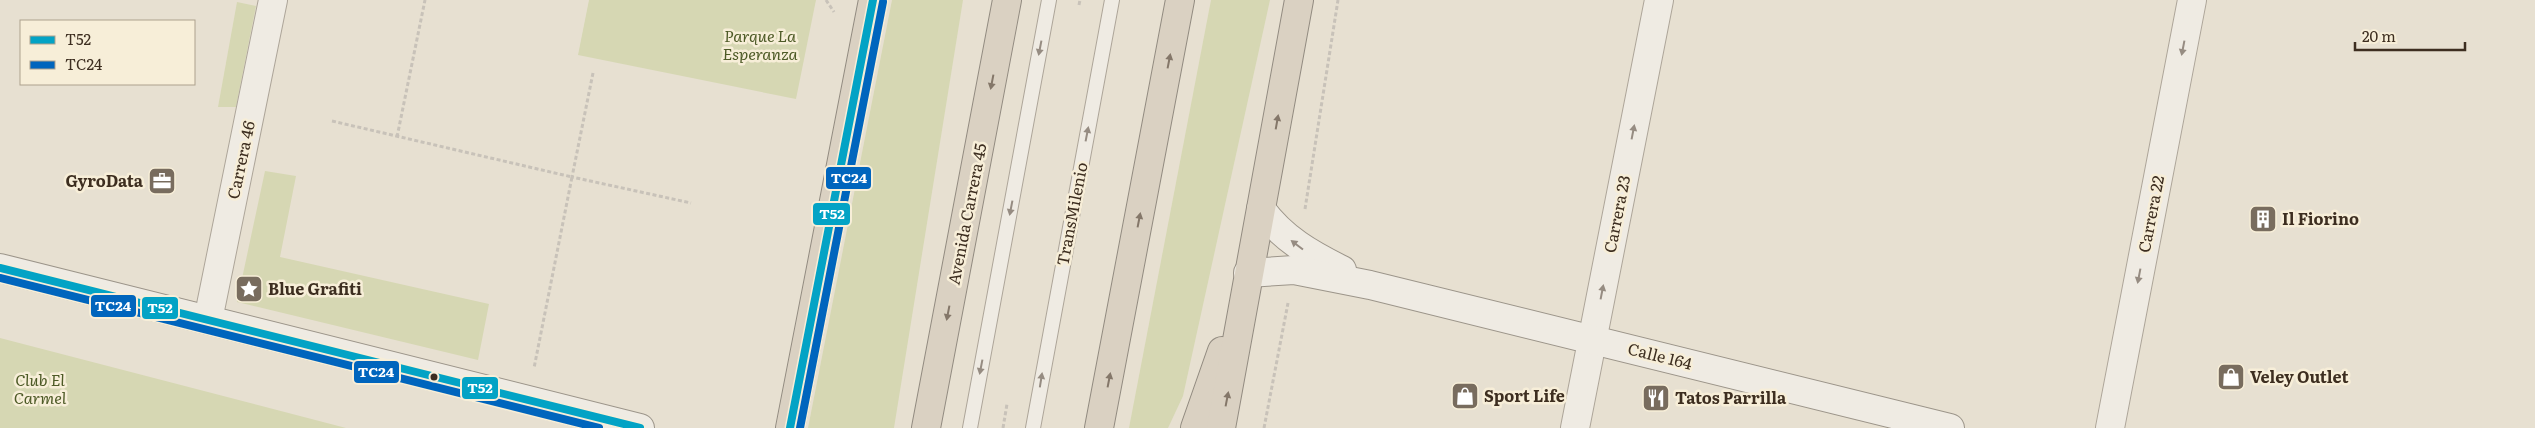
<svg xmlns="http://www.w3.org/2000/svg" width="2535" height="428" font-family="Literata,serif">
<rect width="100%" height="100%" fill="#e7e0d1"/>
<g fill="#d6d7b3">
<path d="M589,0H816L796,99L578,55Z"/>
<path d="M892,0H963L894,428H808Z"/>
<path d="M1211,0H1270L1183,396L1168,428H1129Z"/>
<path d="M237,2L256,6L236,107H218Z"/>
<path d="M265,171L296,176L280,257L489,304L478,360L237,302Z"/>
<path d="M0,338L346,428H0Z"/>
</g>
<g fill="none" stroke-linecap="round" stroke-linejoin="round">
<g stroke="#ada599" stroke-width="16">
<g id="lane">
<path d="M970,428L1049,0"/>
<path d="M1033,428L1112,0"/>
</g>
</g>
<g stroke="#ada599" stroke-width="30">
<g id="street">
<path d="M208,320L273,0"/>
<path d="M1575,428L1659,0"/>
<path d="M2110,428L2192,0"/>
</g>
</g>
<g stroke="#9c958a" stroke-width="30">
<g id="secondary">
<path d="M1261,209C1283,239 1310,254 1342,270"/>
<path d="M0,268L640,428"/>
<path d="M1248,273L1294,270L1370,285L1950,428"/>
</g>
</g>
<g stroke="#928b80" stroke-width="30">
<g id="highway">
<path d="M790,428L873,0"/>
<path d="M926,428L1007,0"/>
<path d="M1099,428L1180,0"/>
<path d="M1195,428L1222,351"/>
<path d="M1221,428L1299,0"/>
</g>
</g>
<g stroke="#c8c2b9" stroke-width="3" stroke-dasharray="4 2.5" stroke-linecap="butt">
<path d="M826,0L834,12"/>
<path d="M1079,5L1080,0"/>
<path d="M593,73L572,177L691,203"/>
<path d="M332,121L572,177L534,368"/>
<path d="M397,137L425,0"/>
<path d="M1305,209L1338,0"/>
<path d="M1003,428L1007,404"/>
<path d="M1264,428L1288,303"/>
</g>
<use href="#lane" stroke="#efebe3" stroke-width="14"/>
<use href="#street" stroke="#efebe3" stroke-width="28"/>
<use href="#secondary" stroke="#efebe3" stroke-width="28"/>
<use href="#highway" stroke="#dad1c2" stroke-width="28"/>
<g stroke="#f7eed8" stroke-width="11">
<g id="bus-1">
<path d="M0,268L640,428"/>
<path d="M790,428L873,0"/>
</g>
</g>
<g stroke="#f7eed8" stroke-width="11">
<g id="bus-2">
<path d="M0,278L599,428"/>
<path d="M800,428L883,2"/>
</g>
</g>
<use href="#bus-1" stroke="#03a3c5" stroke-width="8"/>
<use href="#bus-2" stroke="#0065bd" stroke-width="8"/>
</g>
<defs><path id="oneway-solid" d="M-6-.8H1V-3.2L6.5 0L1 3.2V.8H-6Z" transform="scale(1.25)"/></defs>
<g fill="#968c82">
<use href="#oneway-solid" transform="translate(1040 48) rotate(101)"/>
<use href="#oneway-solid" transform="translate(2183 48) rotate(101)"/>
<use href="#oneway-solid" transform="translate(1633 132) rotate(-79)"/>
<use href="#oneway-solid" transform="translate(1087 134) rotate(-79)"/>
<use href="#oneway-solid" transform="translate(1011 208) rotate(101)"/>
<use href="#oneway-solid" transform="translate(1297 245) rotate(-143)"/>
<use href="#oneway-solid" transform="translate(2139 276) rotate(101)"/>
<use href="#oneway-solid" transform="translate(1602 292) rotate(-79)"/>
<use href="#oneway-solid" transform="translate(981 367) rotate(101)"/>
<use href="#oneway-solid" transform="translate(1041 380) rotate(-81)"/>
</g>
<g fill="#847769">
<use href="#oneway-solid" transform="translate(1169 61) rotate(-79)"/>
<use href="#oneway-solid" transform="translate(992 82) rotate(101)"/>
<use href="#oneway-solid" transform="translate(1277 122) rotate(-80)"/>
<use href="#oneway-solid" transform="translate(1139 220) rotate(-79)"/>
<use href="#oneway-solid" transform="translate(948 313) rotate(101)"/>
<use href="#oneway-solid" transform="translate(1109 380) rotate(-79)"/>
<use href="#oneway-solid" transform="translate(1227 399) rotate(-79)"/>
</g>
<defs>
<g id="office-square" transform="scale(1.4375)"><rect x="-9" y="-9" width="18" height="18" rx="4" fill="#786c5e" stroke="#f7eed8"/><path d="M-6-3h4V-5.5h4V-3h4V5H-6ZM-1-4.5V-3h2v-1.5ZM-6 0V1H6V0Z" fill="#fff"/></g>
<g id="building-square" transform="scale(1.4375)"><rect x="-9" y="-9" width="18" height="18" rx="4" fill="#786c5e" stroke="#f7eed8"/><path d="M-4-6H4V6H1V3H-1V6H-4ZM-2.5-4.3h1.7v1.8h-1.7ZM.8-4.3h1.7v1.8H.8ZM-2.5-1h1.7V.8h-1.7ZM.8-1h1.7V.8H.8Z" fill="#fff"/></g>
<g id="sight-square" transform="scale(1.4375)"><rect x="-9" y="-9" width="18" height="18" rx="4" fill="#786c5e" stroke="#f7eed8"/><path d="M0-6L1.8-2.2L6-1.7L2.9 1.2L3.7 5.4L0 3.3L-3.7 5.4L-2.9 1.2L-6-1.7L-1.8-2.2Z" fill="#fff"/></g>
<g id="shop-square" transform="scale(1.4375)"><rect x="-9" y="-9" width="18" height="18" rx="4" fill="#786c5e" stroke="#f7eed8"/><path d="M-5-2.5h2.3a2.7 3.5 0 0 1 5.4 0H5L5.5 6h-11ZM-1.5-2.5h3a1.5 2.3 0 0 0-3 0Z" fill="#fff"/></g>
<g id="restaurant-square" transform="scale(1.4375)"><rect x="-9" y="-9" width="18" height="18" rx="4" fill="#786c5e" stroke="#f7eed8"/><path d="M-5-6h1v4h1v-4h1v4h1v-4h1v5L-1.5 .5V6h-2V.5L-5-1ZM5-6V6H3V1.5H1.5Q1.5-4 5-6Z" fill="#fff"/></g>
</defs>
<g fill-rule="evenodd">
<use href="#office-square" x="162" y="181"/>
<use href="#building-square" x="2263" y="219"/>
<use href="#sight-square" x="249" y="289"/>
<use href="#shop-square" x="2231" y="377"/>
<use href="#shop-square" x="1465" y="396"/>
<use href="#restaurant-square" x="1656" y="398"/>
</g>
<circle fill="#3d2e20" stroke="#f7eed8" stroke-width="2" cx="434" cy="377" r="4.5"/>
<g text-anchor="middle" stroke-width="5" stroke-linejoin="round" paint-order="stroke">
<g font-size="16" font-style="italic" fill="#4d5a26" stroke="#f7eed8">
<text x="760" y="42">Parque La<tspan x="760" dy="18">Esperanza</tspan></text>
<text x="40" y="386">Club El<tspan x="40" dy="18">Carmel</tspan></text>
</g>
<g font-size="16" fill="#3d2e20" stroke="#f7eed8">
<text transform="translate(241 160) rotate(-78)" y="6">Carrera 46</text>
<text transform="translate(967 214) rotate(-79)" y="6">Avenida Carrera 45</text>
<text transform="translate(1072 214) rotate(-79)" y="6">TransMilenio</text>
<text transform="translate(1617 214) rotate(-79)" y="6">Carrera 23</text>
<text transform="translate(2151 214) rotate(-79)" y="6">Carrera 22</text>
<text transform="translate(1660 356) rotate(14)" y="6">Calle 164</text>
</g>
<g font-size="16" font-weight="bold" fill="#3d2e20" stroke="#f7eed8" text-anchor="start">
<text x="143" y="187" text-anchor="end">GyroData</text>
<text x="2282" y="225">Il Fiorino</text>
<text x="268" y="295">Blue Grafiti</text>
<text x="2250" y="383">Veley Outlet</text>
<text x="1484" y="402">Sport Life</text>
<text x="1675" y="404">Tatos Parrilla</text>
</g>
</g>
<g stroke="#f7eed8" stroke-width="2">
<rect x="825" y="166" width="47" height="24" rx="5" fill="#0065bd"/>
<rect x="812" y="202" width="39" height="24" rx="5" fill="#03a3c5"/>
<rect x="90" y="294" width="47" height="24" rx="5" fill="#0065bd"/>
<rect x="141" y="296" width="38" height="24" rx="5" fill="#03a3c5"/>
<rect x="353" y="360" width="47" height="24" rx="5" fill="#0065bd"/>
<rect x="461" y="376" width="38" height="24" rx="5" fill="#03a3c5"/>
</g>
<g font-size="14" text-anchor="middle" font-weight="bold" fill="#fff">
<text x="849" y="183">TC24</text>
<text x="832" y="219">T52</text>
<text x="113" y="311">TC24</text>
<text x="160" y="313">T52</text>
<text x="376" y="377">TC24</text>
<text x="480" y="393">T52</text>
</g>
<rect x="20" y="20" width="175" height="65" fill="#f7eed8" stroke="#ada18e"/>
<rect x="30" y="36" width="25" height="8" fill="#03a3c5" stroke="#ada18e"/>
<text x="65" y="45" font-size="15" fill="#3d2e20">T52</text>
<rect x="30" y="61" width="25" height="8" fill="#0065bd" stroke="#ada18e"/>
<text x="65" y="70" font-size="15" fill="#3d2e20">TC24</text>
<path d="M2355 42v8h110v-8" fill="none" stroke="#3d2e20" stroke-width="2.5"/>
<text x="2362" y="42" font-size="15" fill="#3d2e20" stroke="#f7eed8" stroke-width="4" paint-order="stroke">20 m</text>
</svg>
